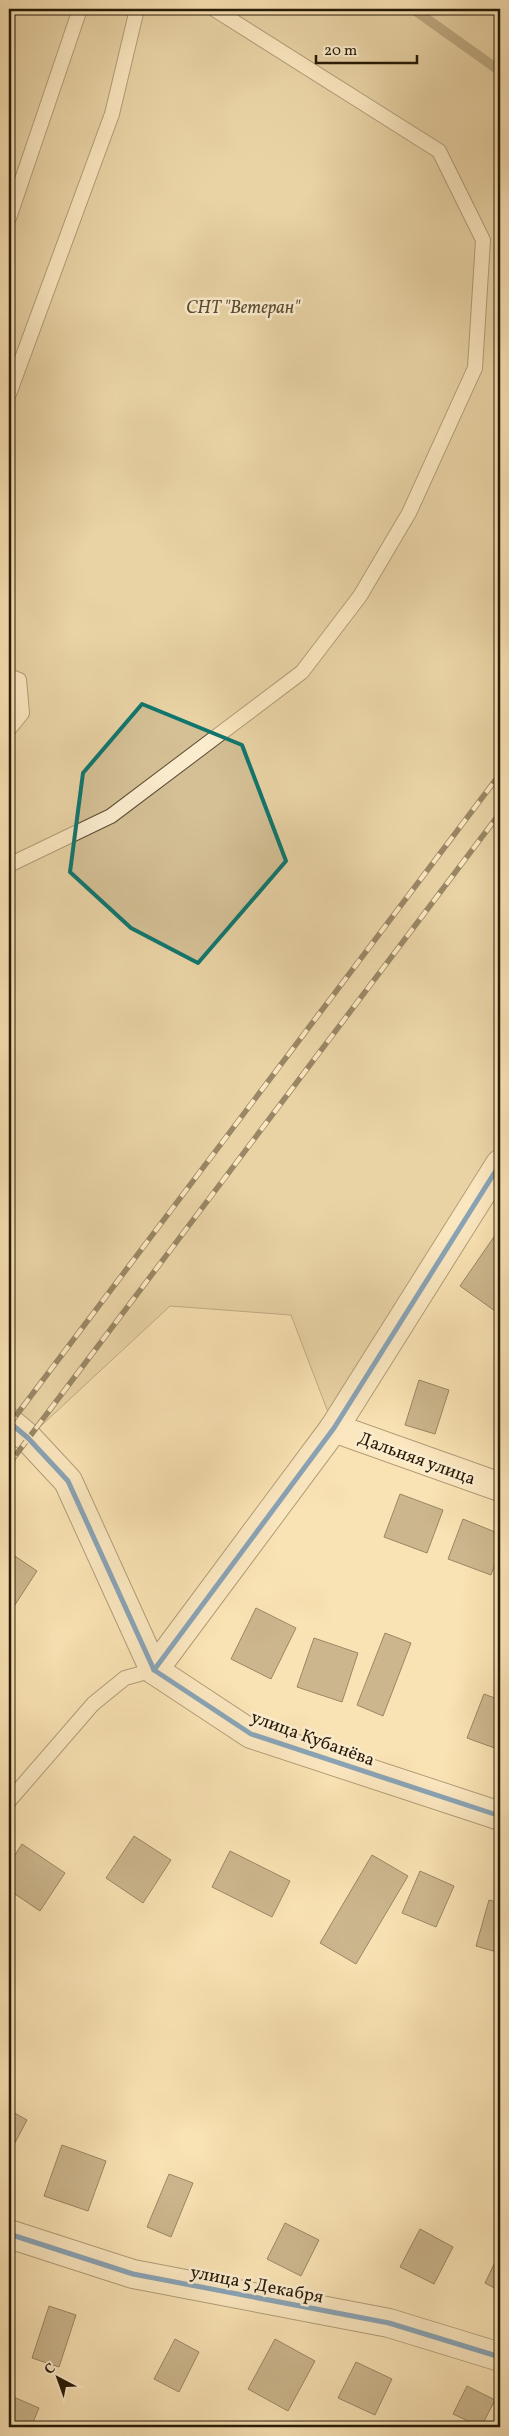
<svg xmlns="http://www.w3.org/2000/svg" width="509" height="2436" font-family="Vollkorn,serif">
<rect width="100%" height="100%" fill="#f9e2b3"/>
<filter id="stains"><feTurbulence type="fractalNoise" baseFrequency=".004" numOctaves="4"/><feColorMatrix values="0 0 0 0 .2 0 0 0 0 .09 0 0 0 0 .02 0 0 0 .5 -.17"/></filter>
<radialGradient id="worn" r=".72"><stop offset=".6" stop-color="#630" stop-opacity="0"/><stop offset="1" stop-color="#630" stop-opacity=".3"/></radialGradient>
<path fill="#d5c096" stroke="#7e6c4e" d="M9,9H500V1164L334,1428L291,1315L170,1306L28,1438L9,1422Z"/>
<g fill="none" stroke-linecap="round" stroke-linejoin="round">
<path stroke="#79694b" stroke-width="10" d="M413,9L500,71"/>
</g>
<g fill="#948260" stroke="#261907">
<path d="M498,1231L500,1232V1303L495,1311L460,1286Z"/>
<path d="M419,1380L449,1390L435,1434L405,1425Z"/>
<path d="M400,1494L443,1510L427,1553L384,1537Z"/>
<path d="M463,1519L500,1534V1550L491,1575L448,1559Z"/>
<path d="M9,1552L37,1571L9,1614Z"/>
<path d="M256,1608L296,1628L271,1679L231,1659Z"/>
<path d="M385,1633L411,1643L383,1716L357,1705Z"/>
<path d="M314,1638L358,1653L342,1702L297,1687Z"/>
<path d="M484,1694L500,1700V1750L467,1738Z"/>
<path d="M134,1836L171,1860L143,1903L106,1878Z"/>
<path d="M22,1844L65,1873L40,1911L9,1890V1864Z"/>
<path d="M230,1851L290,1881L272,1917L212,1887Z"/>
<path d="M372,1855L408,1876L356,1964L320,1943Z"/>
<path d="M420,1871L454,1886L436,1927L402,1913Z"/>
<path d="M489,1900L500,1903V1953L476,1946Z"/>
<path d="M9,2110L27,2120L9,2154Z"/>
<path d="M62,2145L106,2161L88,2211L44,2196Z"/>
<path d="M169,2174L193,2183L171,2237L147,2227Z"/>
<path d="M285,2223L319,2240L301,2276L267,2259Z"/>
<path d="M420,2229L453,2247L434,2284L400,2267Z"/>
<path d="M500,2252V2291L485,2283Z"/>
<path d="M49,2306L76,2315L59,2367L32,2358Z"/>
<path d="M175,2339L199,2352L179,2392L154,2379Z"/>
<path d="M275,2339L315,2361L288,2411L248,2389Z"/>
<path d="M356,2362L392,2379L375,2415L338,2398Z"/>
<path d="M467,2386L495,2400L481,2427L453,2414Z"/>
<path d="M9,2395L39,2408L31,2427H9Z"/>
</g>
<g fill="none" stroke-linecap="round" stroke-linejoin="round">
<g stroke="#5b4b32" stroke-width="16">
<g id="lane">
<path d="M9,218L80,9"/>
<path d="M9,394L112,114L137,9"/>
<path d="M9,676L19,680L22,713L9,729"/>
<path d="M9,865L111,816L302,672L360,596L409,513L475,368L483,240L439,151L214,9"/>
<path d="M9,1801L93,1704L125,1678L154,1670"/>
</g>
</g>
<g stroke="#5b4b32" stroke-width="30">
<g id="street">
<path d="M9,1422L28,1438L68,1481L154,1670L251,1734L500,1816"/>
<path d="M334,1428L500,1487"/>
<path d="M154,1670L334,1428L500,1164"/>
<path d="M9,2234L133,2274L389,2323L500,2357"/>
</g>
</g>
<use href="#lane" stroke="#fbecce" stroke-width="14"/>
<use href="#street" stroke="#fbecce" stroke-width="28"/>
<g stroke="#261907" stroke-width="5.5">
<g id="rail">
<path d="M9,1425L500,774"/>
<path d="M9,1464L500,813"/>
</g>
</g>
<use href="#rail" stroke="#fbecce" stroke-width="4" stroke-dasharray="11" stroke-linecap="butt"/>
<g stroke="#fbecce" stroke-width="8">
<g id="cycleway">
<path d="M9,1422L28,1438L68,1481L154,1670L251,1734L500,1816"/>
<path d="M154,1670L334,1428L500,1164"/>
<path d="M9,2234L133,2274L389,2323L500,2357"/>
</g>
</g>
<use href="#cycleway" stroke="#0057b8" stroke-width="5"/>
</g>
<path d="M0 0H509V2436H0ZM142,704L242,745L286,861L198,963L131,928L70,872L83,773Z" fill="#f9e2b3" fill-opacity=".55" fill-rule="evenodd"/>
<path fill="none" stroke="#0f766e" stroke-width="4" stroke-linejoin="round" d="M142,704L242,745L286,861L198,963L131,928L70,872L83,773Z"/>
<g text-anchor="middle" stroke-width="5" stroke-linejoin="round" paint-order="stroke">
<g font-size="18" font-style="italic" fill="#5b4b32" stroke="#fbecce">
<text x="243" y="313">СНТ "Ветеран"</text>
</g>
<g font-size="18" fill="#261907" stroke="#fbecce">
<text transform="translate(417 1458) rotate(20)" y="6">Дальняя улица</text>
<text transform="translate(313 1738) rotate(20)" y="6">улица Кубанёва</text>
<text transform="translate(257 2284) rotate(11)" y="6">улица 5 Декабря</text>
</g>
</g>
<rect width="509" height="2436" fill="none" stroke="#f9e2b3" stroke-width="30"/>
<rect x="10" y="10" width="489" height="2416" fill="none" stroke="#261907" stroke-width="2.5"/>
<rect x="15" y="15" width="479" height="2406" fill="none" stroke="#261907"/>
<g transform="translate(58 2378) rotate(319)" stroke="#fbecce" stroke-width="4" paint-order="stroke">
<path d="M0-4L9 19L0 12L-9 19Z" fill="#261907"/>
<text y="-8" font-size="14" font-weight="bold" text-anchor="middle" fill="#261907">С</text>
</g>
<path d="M316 55v8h101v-8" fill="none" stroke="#261907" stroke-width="2.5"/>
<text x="324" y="55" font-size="15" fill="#261907" stroke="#fbecce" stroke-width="4" paint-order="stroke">20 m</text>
<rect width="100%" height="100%" filter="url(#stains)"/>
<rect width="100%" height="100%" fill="url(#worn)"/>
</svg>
